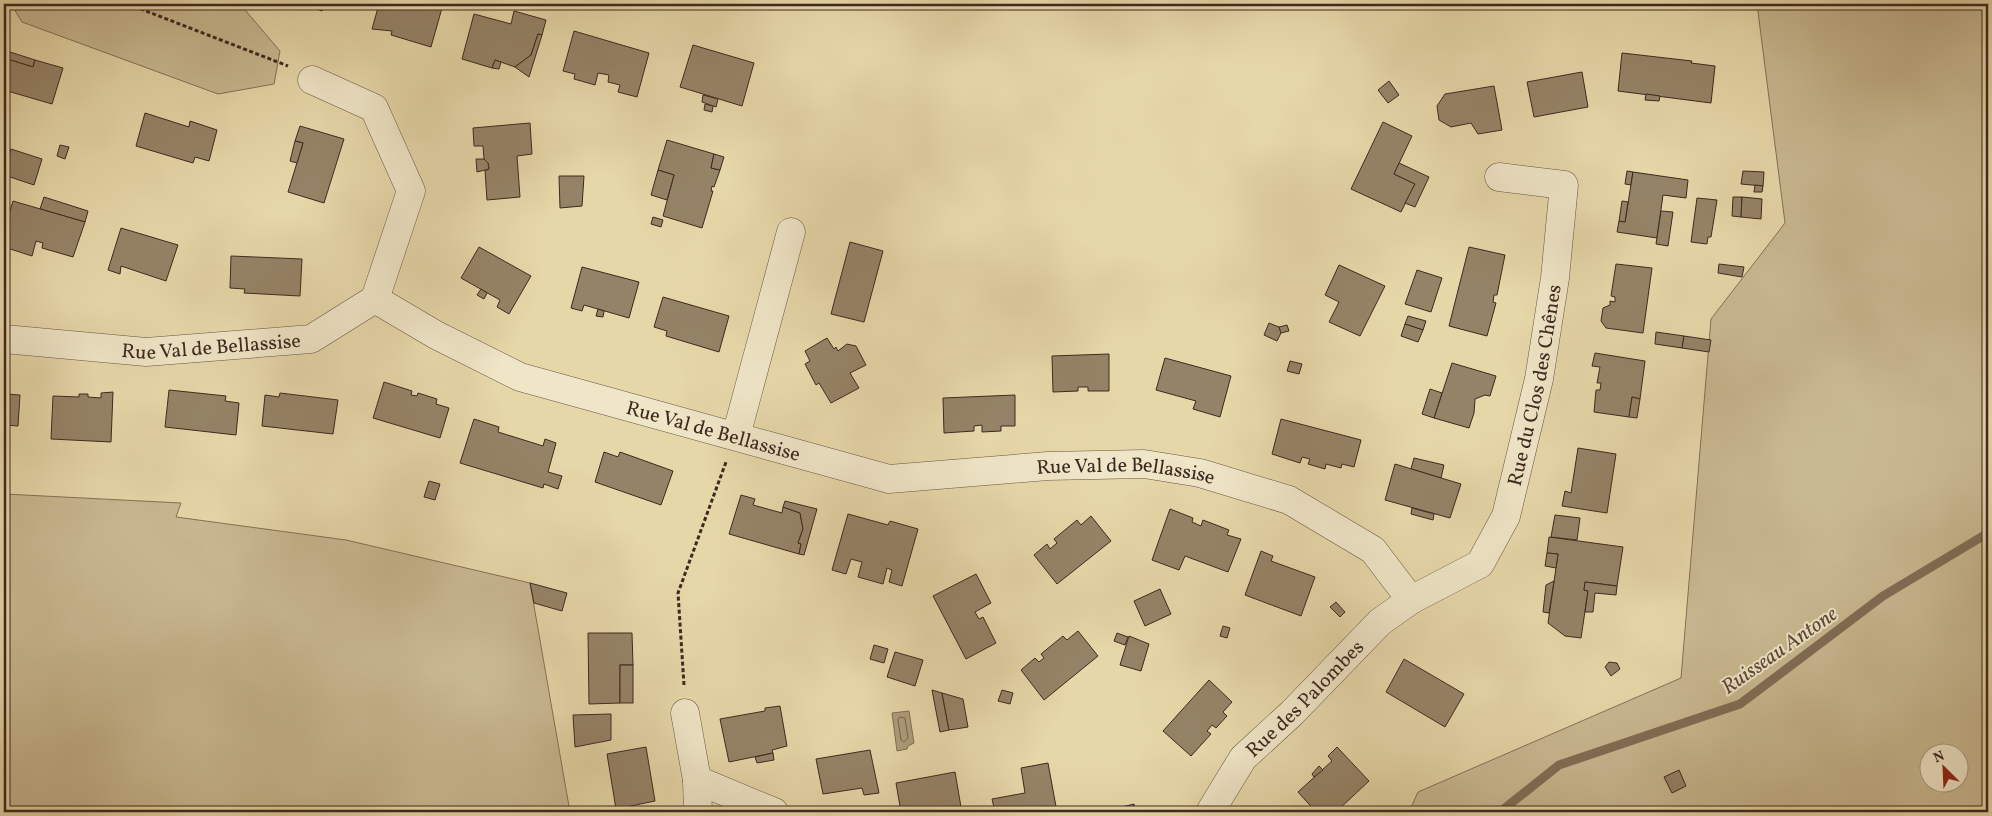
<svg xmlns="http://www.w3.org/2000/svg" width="1992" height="816" font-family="Vollkorn,serif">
<rect width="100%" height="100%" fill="#e6d7a9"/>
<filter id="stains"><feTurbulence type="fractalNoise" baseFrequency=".004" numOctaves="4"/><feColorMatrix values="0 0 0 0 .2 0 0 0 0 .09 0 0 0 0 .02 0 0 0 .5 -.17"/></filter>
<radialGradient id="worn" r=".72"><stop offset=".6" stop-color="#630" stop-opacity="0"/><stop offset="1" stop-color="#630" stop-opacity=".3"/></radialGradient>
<g fill="#c9b992" stroke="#847059" fill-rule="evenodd">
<path d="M11,4H240L280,51L274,84L218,94L22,22Z"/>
<path d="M1757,4H1988V812H1409L1418,792L1681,678L1711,319L1785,223ZM1930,754H1960V784H1930Z"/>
<path d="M4,494L181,503L176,517L346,540L530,583L570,812H4Z"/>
</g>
<path fill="#ad9c7a" stroke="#816e56" d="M909,711L914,743L908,746L907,749L897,751L892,713Z"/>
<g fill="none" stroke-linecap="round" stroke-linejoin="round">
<path stroke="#76624d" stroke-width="1" d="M900,717L905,718L908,738L904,742L901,740L898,720Z"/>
<path stroke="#816e56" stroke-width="9" d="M1500,812L1559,765L1740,704L1883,596L1988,533"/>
</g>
<g fill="#958367" stroke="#3e2820">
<path d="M304,4H325L322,11Z"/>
<path d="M379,4H428L442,8L431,47L391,35L392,31L372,29Z"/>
<path d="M514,11L546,20L542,35L538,34L531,55L515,67L495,60L492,68L462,59L474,14L511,24Z"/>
<path d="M574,31L649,53L637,97L618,92L620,85L608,82L609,75L598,73L595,85L574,79L575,74L563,71Z"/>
<path d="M538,34L542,35L529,77L515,67L531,55Z"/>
<path d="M693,45L754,63L742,106L680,87Z"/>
<path d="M4,50L35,60L33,67L4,58Z"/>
<path d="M1622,53L1692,61L1691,63L1715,66L1711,103L1618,91Z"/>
<path d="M4,58L33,67L35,60L63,68L52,104L4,90Z"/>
<path d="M495,60L501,62L499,69L492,68Z"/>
<path d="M1582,72L1588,107L1534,117L1527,82Z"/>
<path d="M1389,81L1399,95L1388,103L1378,90Z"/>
<path d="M1494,86L1502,130L1478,134L1471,123L1451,127L1439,120L1437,106L1445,94Z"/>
<path d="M1646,94L1660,96L1659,101L1645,100Z"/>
<path d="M703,95L718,99L716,107L702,102Z"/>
<path d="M705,104L713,106L712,112L704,110Z"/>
<path d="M145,113L189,127L190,121L217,130L209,161L195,157L193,163L136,146Z"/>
<path d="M1383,122L1412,136L1394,174L1415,184L1401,212L1351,189Z"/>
<path d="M530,123L532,154L517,156L520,197L487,200L485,171L489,169L488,163L484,159L483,146H474L473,128Z"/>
<path d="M300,126L344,139L324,203L288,192L303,143L295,141Z"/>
<path d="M667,140L714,154L711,168L720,170L714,187L712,186L711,191H713L702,228L663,216L674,175L658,170Z"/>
<path d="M295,141L303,143L297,163L290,161Z"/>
<path d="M60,145L69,147L65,159L57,156Z"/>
<path d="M11,149L42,159L34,185L4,175Z"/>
<path d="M714,154L724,157L720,170L711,168Z"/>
<path d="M476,159H484L488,163L489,169L477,172Z"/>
<path d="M1399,163L1429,177L1415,207L1405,203L1415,184L1394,174Z"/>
<path d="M658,170L674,175L667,200L651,195Z"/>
<path d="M1627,171L1633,172L1631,185L1625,184Z"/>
<path d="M1743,171L1764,172L1763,186L1741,184Z"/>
<path d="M1633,172L1688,180L1686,198L1663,195L1657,238L1617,232L1619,221L1625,222Z"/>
<path d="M559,176H584L582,206L560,208Z"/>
<path d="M1755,185L1763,186L1762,192H1754Z"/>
<path d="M44,197L88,211L85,222L40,209Z"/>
<path d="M1733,197H1742L1741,217L1732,216Z"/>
<path d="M1742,197L1762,199L1761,219L1741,217Z"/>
<path d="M1697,198L1717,200L1711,237H1708L1707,244L1691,242Z"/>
<path d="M13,201L85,222L73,257L42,248L43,243L36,241L32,256L4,247V230Z"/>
<path d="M1622,201L1628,202L1625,222L1619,221Z"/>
<path d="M1661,211L1673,212L1668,246L1656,244Z"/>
<path d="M653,217L663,220L661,227L651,224Z"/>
<path d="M121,228L178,245L166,281L121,266L120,274L108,270Z"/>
<path d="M850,242L883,251L864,322L831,314Z"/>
<path d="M479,247L531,276L509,314L497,307L500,300L461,278Z"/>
<path d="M1469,247L1505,255L1497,295H1494L1493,302L1496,303L1487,336L1449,326Z"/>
<path d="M231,256L302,259L300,296L244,293L245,289L230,288Z"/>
<path d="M1616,264L1652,268L1643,333L1606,328L1601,321L1603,308L1610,305V301L1615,302V297L1611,296Z"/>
<path d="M1719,264L1744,267L1742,277L1718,273Z"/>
<path d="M1339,265L1385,286L1360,336L1329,322L1339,302L1325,295Z"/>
<path d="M582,267L639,282L629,318L584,305L582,311L571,308Z"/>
<path d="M1417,270L1442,278L1431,312L1405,304Z"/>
<path d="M481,289L487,293L484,299L477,295Z"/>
<path d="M663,297L729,316L719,352L666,336L667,331L654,327Z"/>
<path d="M598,309L604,311L603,317L596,316Z"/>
<path d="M1408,316L1426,321L1423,330L1405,324Z"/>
<path d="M1269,323L1279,327L1281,333L1277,341L1264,335Z"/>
<path d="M1405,324L1423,330L1418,342L1401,336Z"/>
<path d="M1287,325L1289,331L1281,333L1279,327Z"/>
<path d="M1656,332L1684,336L1682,348L1655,344Z"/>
<path d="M1684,336L1711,340L1709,352L1682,348Z"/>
<path d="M827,338L834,349L836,347L838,351L847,344L856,346L866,365L850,373L859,388L831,403L819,383L816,385L805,364L810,361L805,351Z"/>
<path d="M1595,353L1645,361L1640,399L1632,397L1629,417L1594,412L1596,390H1600L1601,383H1597L1600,367L1592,366Z"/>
<path d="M1109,354V391H1088V387H1078V391L1053,392L1052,356Z"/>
<path d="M1165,358L1231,376L1220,417L1193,409L1196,401L1156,390Z"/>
<path d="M1290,361L1302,364L1299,374L1287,371Z"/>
<path d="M1452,363L1496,376L1490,396L1485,395L1475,399L1474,413L1469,428L1434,418Z"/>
<path d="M384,382L412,391L411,395L417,396L418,393L437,399L436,404L449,408L440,438L373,418Z"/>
<path d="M4,389H7L6,394L20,395L18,426L4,425Z"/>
<path d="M1430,389L1442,393L1434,418L1422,414Z"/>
<path d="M169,390L226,396L225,401L239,403L236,435L165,427Z"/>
<path d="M113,392L111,442L51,439L53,396L79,397V394H88V397L101,398V393Z"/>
<path d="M280,393L338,400L333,434L262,426L265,395L279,397Z"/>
<path d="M1015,395V426H1001V431L982,432V425L974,426V431L944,433L943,398Z"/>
<path d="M1632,397L1640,399L1637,418L1629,417Z"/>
<path d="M474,419L499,427L498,432L543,446L545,439L556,443L548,472L562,476L558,489L544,484L543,488L460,463Z"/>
<path d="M1281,419L1361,440L1354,467L1342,464L1341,468L1326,464L1325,469L1308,464L1310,459L1302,457L1300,463L1272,454Z"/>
<path d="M1578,448L1616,454L1607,513L1562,506L1565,491L1571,493Z"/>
<path d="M604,452L618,457L620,452L673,471L661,505L595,482Z"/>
<path d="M1414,458L1444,465L1441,478L1411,469Z"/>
<path d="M1395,464L1461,484L1450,518L1385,500Z"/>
<path d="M429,481L440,484L435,500L424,497Z"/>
<path d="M741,495L755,499L753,505L782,513L783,507L800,513L803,529L798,543L801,544L799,554L729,534Z"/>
<path d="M785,501L817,509L804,555L799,554L801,544L798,543L803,529L800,513L783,507Z"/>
<path d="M1412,508L1434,514L1433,520L1411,514Z"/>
<path d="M1170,509L1193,518L1192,522L1201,526L1203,520L1229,530L1227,535L1241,539L1228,572L1185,556L1179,570L1152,560Z"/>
<path d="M848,514L888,525L890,521L918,529L902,586L889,582L892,570L887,568L883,584L858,577L862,562L851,559L846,574L832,570Z"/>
<path d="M1555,515L1580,518L1577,540L1551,537Z"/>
<path d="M1091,516L1111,541L1057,584L1034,555L1047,544L1050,549L1057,543L1054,539L1077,520L1081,525Z"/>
<path d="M1549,537L1623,547L1617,586L1585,582L1584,590L1588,591L1581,638L1565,636L1548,623L1558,554L1547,553Z"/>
<path d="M1261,551L1273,556L1271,561L1315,577L1301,616L1245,595Z"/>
<path d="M1547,553L1558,554L1556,568L1545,566Z"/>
<path d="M976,574L991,603L975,612L979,619L983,617L996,643L966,659L933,596Z"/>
<path d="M1554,581L1549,613L1543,612L1546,585Z"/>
<path d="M1585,582L1617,586L1616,595L1595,593L1593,612H1585L1588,591L1584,590Z"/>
<path d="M530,583L567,593L562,611L534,603Z"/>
<path d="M1160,589L1171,614L1145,626L1134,601Z"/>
<path d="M1336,602L1345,612L1340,617L1330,607Z"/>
<path d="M1223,626L1230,628L1227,638L1220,636Z"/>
<path d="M1078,631L1098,656L1044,700L1021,670L1035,658L1039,662L1044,658L1041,654L1063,636L1067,640Z"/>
<path d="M588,633H632L633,665H620V703L589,704Z"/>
<path d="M1117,633L1128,637L1125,645L1114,641Z"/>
<path d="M1129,636L1149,644L1141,671L1120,665Z"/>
<path d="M874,645L888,649L884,663L870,659Z"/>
<path d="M895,652L923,660L915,686L887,677Z"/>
<path d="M1404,659L1464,694L1445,727L1386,692Z"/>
<path d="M1609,662L1617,663L1620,669L1611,676L1605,667Z"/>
<rect x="620" y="665" width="13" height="38"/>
<path d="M1209,680L1232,702L1223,712L1227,716L1216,728L1212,725L1207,731L1211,734L1191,756L1163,731Z"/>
<path d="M932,690L942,693L949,730L940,732Z"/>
<path d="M1002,690L1013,693L1010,704L998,701Z"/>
<path d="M942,693L963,699L968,727L949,730Z"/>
<path d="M780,706L787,746L772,750L773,753L729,762L720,719L765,711V708Z"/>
<path d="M611,714V740L575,747L573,715Z"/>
<path d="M646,747L655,801L616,809L607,754Z"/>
<path d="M1337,747L1369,781L1336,812H1316L1298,792L1332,761L1328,756Z"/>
<path d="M870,750L879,793L864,795L862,788L823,794L816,759Z"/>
<path d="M773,753L774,760L757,763L755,757Z"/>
<path d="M1048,763L1057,812H995L992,799L1025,793L1021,768Z"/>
<path d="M1319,766L1323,770L1314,777L1312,774Z"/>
<path d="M1679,770L1686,786L1672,793L1664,777Z"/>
<path d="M955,772L961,807L932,812H901L896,783Z"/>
<path d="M1134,804L1136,812H1127L1126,806Z"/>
<path d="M1126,806L1127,812L1095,811Z"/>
</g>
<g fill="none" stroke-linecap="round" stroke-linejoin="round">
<g stroke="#685442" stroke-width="29">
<g id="street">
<path d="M312,80L374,108L411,191L375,299"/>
<path id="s1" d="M4,339L146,352L311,339L375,299L436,335L520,377L889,479L1048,466L1144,464L1200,473L1289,500L1373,550L1411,600"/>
<path d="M736,436L791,232"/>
<path d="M685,713L697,780L698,812"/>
<path d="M697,780L774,812"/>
<path id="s2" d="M1210,812L1243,758L1292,713L1380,622L1411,600L1480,564L1506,516L1539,379L1555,278L1564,185L1499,177"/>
</g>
</g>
<g stroke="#3e2820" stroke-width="3" stroke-dasharray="4 2.5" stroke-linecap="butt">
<path d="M128,4L288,66"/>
<path d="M684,685L678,593L726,462"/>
</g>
<use href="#street" stroke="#efe5c7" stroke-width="28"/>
</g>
<g text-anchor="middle" stroke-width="4" stroke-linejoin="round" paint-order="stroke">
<g font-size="20" fill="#3e2820" stroke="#efe5c7">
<text dy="7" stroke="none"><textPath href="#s1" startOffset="208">Rue Val de Bellassise</textPath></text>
<text dy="7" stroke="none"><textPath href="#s2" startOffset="561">Rue du Clos des Chênes</textPath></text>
<text dy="7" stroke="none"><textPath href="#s1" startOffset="749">Rue Val de Bellassise</textPath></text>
<text dy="7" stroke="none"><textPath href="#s1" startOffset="1169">Rue Val de Bellassise</textPath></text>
<text dy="7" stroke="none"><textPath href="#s2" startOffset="149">Rue des Palombes</textPath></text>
</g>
<g font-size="21" font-style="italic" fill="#5f4b3b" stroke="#efe5c7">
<text transform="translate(1779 650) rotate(-35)" y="7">Ruisseau Antone</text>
</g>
</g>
<rect width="1992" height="816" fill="none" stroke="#e6d7a9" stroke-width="20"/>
<rect x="5" y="5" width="1982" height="806" fill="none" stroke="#3e2820" stroke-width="2.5"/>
<rect x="10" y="10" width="1972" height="796" fill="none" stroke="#3e2820"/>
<g transform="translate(1944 768) rotate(336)"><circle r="24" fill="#efe5c7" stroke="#a89984"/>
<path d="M0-4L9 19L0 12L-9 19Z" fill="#8f2418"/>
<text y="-8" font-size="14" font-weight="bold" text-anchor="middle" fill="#3e2820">N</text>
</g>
<rect width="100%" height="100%" filter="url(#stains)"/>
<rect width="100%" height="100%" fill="url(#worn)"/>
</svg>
